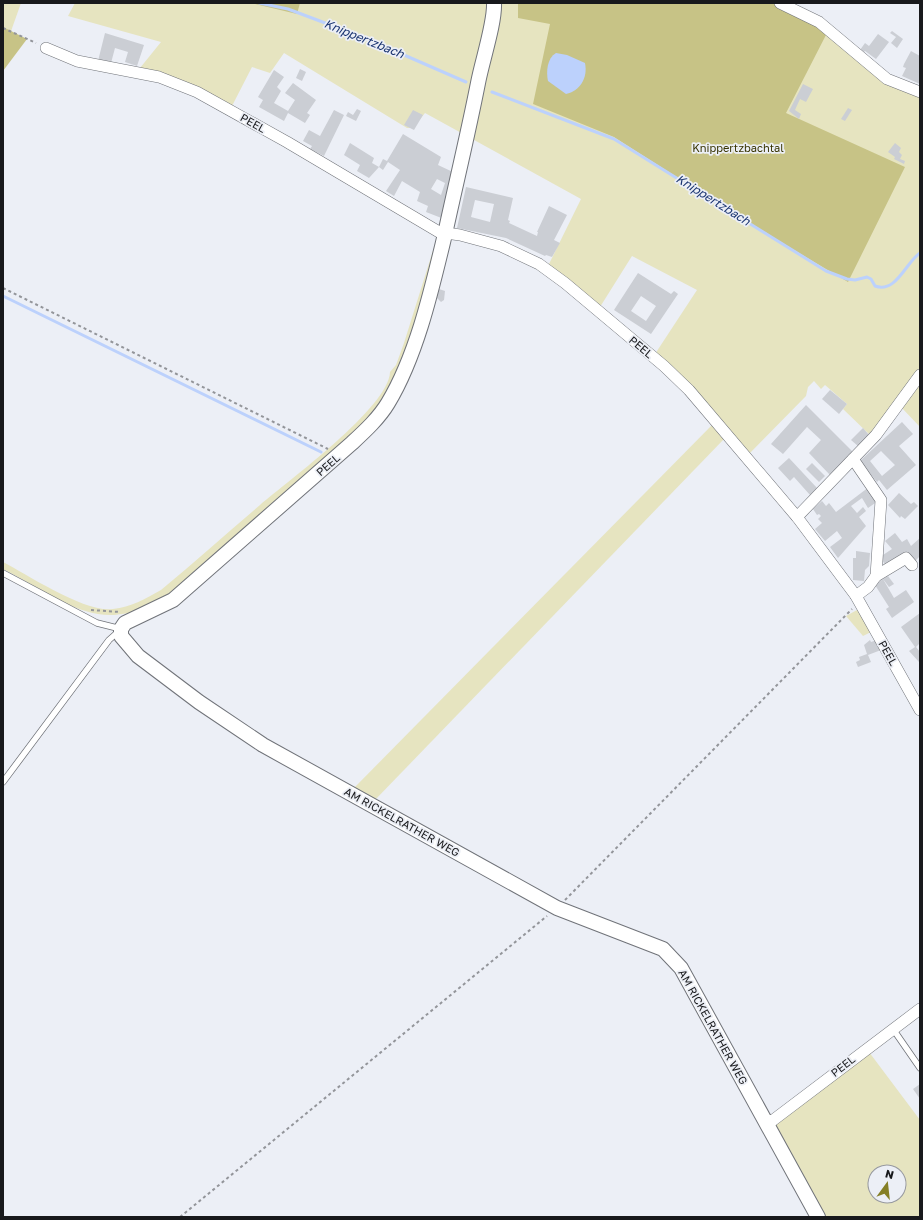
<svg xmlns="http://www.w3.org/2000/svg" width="923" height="1220" font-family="'Golos Text',sans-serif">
<rect width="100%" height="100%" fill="#eceff6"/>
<g fill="#e6e4c0" fill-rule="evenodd">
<path d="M3,3H21L10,34L3,70Z"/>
<path d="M75,3H767L815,23L920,95V427L901,407L871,436L843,409L847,404L825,385L821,389L814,381L808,387L806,396L749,454L655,354L697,290L632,256L600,307L549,264L581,199L425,113L413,128H407L284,53L270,73L252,67L232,106C203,89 174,74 140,68L161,42L68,16Z"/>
<path d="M436,241L439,244L406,350L386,397L361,427L179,587C105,642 73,605 3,569V562C28,575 85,613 113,609C131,607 145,599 161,590C195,562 227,533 260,505C288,481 389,407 390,372L396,365L404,343Z"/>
<path d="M714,423L725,438L374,801L353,789Z"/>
<path d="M857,610L860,611L873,631L863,636L846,616Z"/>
<path d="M866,1048L920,1120V1217H824L772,1121ZM875,1172H899V1196H875Z"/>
</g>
<g fill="#c7c386">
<path d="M251,3H300L297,14Z"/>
<path d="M518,3H778L827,33L786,113L905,167L848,282L745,221L614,137L533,104L550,24L518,18Z"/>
<path d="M3,27L27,39L3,71Z"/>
</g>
<path fill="#bcd1fc" d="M556,53L567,55L585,63C588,78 580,91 566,94L548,81C546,72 547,58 556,53Z"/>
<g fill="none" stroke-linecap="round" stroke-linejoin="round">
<g stroke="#bcd1fc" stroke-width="3">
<path d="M259,3L288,9L365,38L466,82"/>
<path d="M492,92L614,139L826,271L847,279L855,280L867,277L871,279L875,286C896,294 906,262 920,253"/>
<path d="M3,296L321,452"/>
</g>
</g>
<g fill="#cbced4" fill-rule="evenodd">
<path d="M892,31L903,39L897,48L891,43L896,37L890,33Z"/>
<path d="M105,33L144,45L137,66L125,62L128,52L115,48L111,63L98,61Z"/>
<path d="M878,34L889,42L876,59L865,51L864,52L860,50L865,43L869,46Z"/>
<path d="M911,51L920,56V84L902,76L906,68L903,67L904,64Z"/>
<path d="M300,69L306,72L302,81L296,78Z"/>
<path d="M274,70L284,77L277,87L281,91L274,103L288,111L295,100L285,93L293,83L316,100L307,113L310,115L305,123L288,113L284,121L259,107L263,100L258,97Z"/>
<path d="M803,84L813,89L806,102L800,99L795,110L801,114L799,119L789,111Z"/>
<path d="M848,108L852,110L845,121L841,119Z"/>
<path d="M357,109L361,111L356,121L346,116L348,112L353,115Z"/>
<path d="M334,110L344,115L324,156L310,149L312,146L303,141L309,130L320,136Z"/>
<path d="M413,110L423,115L414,130L404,125Z"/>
<path d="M403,134L441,157L438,165L455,173L444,219L426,212L428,206L417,201L420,192L402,181L394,196L386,191L400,170L388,162L383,170L379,167L369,178L357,171L360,165L344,155L350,143L374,158L372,163L379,167L383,159L387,161ZM437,179L445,183L441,195L431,189Z"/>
<path d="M895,143L901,148L899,152L902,155L900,159L905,161L904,164L894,159L895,157L888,152Z"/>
<path d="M466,187L513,198L508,220L510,221L509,223L537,236L538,232H537L549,206L567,215L554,240L560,243L552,257L546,255L545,256L506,238L457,228ZM475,200L494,204L490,222L471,217Z"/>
<path d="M638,273L671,294L674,291L678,294L651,334L614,310ZM641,296L656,306L646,321L631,311Z"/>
<path d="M439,289L445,291L444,300L441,302L437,298Z"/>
<path d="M830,390L847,404L839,414L822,399Z"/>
<path d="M806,405L853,452L830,475L809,453L821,440L807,427L783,454L771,444Z"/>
<path d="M902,422L913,434L899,446L916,465L887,490L879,480L877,482L860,461ZM881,451L895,465L882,476L870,461Z"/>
<path d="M863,428L869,435L858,446L851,440Z"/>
<path d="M789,458L817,488L810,495L794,477L790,481L778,468Z"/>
<path d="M812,463L825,476L819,482L806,469Z"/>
<path d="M869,487L878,501L868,508L862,498L851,506L857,513L863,507L866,511L859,517L866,526L838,558L830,547L842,538L837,531L825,541L815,529L822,523L818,519L821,516L819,514L817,515L813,509L822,501L826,506L829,503L836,512Z"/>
<path d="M899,493L911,504L914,502L918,506L905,519L901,516L900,518L888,505Z"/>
<path d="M895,533L902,542L907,539L911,546L920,538V556L915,561L907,552L886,566L880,557L892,549L885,541Z"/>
<path d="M856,551L870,553L869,566L865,570L864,581L853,580V558H856Z"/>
<path d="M888,576L894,584L889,587L883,579Z"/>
<path d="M883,579L894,598L906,590L914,602L892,618L886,609L889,607L875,585Z"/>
<path d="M920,613V643L916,647L920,652L919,662L909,651L915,647L901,627Z"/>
<path d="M870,640L871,642L877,640L881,650L868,655L871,662L858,667L856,662L860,660L859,657L867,654L864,645Z"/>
<path d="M920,1084V1099L913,1089Z"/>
</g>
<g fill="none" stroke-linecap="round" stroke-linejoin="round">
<g stroke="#707379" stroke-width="7">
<g id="service">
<path d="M3,573L97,623L121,629"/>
<path d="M3,782L109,640L118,632"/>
<path d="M893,1029L920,1068"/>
</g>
</g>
<g stroke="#707379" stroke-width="12">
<g id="minor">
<path d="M780,3L819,22L887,79L920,92"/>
<path d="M46,48L77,61L159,77L197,92L287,142L439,232L460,235L501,246L539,264L565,283L664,366L689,390L797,517L856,596L920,710"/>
<path d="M853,459L881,500L876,576"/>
<path d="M797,517L876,435L920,375"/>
<path d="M856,596L868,587L876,576L906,558L912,565"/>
<path d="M766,1120L772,1121L920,1009"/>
</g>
</g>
<g stroke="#707379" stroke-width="16">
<path id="tertiary" d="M494,3C495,23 482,61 478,83C468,134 456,183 445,234C432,288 417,355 388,403C379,418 365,431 352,443L173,600L125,623L121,629V636L138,656L199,702L263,745L557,908L663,949L681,968L818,1217"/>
</g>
<g stroke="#93959a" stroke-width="2" stroke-dasharray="3 3" stroke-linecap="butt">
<path d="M3,28L36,43"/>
<path d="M3,288L328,449"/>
<path d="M91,610L120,612"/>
<path d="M565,900L852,609"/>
<path d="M180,1217L547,916"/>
</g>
<use href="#service" stroke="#fff" stroke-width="5.5"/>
<use href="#minor" stroke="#fff" stroke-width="11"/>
<use href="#tertiary" stroke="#fff" stroke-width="14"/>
</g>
<g text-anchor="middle" stroke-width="3.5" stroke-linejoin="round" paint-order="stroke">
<g font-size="11" fill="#18191c" stroke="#eceff6">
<text transform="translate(253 123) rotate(29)" y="4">PEEL</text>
<text transform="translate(641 347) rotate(40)" y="4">PEEL</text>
<text transform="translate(328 465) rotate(-41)" y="4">PEEL</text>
<text transform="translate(888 653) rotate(61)" y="4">PEEL</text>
<text transform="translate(402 822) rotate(29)" y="4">AM RICKELRATHER WEG</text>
<text transform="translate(713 1027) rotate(61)" y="4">AM RICKELRATHER WEG</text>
<text transform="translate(843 1066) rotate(-38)" y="4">PEEL</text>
</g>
<g font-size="11" fill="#383503" stroke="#eceff6">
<text x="738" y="152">Knippertzbachtal</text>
</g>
<g font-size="12" font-style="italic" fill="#1b3571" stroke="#eceff6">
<text transform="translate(364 39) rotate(22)" y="4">Knippertzbach</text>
<text transform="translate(713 200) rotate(32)" y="4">Knippertzbach</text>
</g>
</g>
<rect width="923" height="1220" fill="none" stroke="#18191c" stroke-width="8"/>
<g transform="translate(887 1184) rotate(15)"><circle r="19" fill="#eceff6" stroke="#97999f"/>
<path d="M0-3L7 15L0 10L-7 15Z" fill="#857f26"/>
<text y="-6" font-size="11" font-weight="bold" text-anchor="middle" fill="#18191c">N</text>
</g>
</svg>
